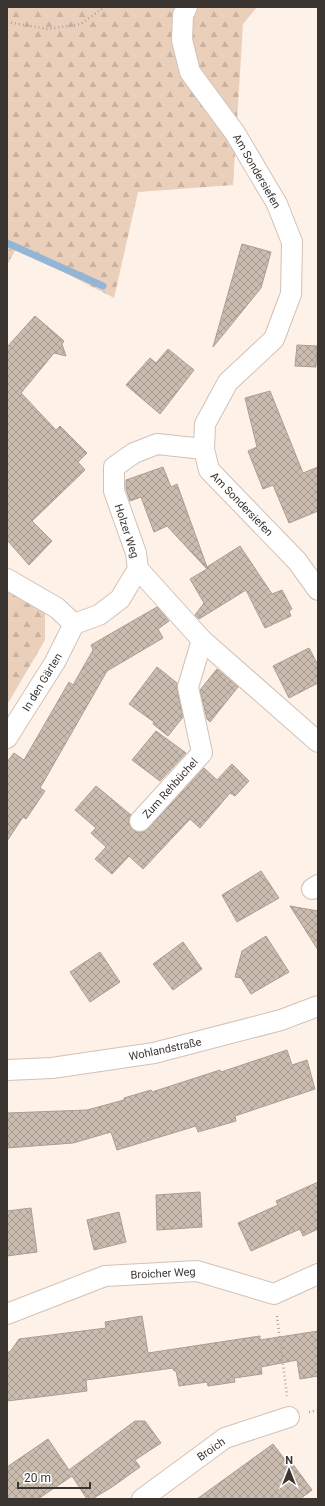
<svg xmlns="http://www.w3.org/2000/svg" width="325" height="1506" font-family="Roboto,sans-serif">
<defs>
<pattern id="grass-dots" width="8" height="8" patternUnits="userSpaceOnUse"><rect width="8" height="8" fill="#eacfbb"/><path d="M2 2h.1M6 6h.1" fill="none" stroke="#cab2a1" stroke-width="1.8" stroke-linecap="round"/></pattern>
<pattern id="forest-firs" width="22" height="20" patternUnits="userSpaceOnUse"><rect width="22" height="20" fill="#eacfbb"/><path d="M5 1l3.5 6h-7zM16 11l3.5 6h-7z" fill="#cab2a1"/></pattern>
<pattern id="building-cross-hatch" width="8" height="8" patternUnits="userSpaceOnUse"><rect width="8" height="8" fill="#cbbcb0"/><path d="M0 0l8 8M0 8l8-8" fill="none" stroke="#a69a90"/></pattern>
</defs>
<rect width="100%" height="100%" fill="#fef1e8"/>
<path fill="url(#grass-dots)" d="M7,243L16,249L7,265Z"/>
<g fill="url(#forest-firs)">
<path d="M7,7H257L243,24L233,185L138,192L114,298L7,243Z"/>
<path d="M7,590L45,609V640L7,705Z"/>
</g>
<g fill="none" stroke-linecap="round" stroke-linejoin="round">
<path stroke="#94b6d6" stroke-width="7" d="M7,243L103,286"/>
</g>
<g fill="url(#building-cross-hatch)" stroke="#ab9d92">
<path d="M242,244L271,252L261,288L213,347Z"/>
<path d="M35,316L64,341L62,344L66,356L54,353L21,393L56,430L60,426L87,453L78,462L85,470L32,521L52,541L29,565L7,540V347Z"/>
<path d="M297,345L317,346L316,367L295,366Z"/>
<path d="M168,349L194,370L160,414L126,385L150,358L156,363Z"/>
<path d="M270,391L303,473L318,467V511L289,523L273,485L263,489L248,451L257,447L245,398Z"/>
<path d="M163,467L171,487L177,484L207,567L240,546L272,594L282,590L292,609L289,611L291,616L265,628L246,590L199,619L195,615L204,603L190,579L207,569L167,526L154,532L141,497L130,501L126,489V480Z"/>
<path d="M157,607L169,621L158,629L163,638L107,671L40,788L45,791L26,819L23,817L7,841V762L14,753L24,760L69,682L73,685L93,650L91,645Z"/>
<path d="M309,648L318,665V683L289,698L273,666Z"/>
<path d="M157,667L177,683V689L183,717L168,736L153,724L154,722L129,704Z"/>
<path d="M217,669L238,687L210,722L207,719L200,690Z"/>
<path d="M156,731L186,753L160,781L132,760Z"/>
<path d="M232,764L249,781L235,796L230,793L200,828L190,819L143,869L129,856L112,874L95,859L106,847L91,833L96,828L75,810L96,786L131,815L129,819V824L132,829L137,832H143L148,829L204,768L217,780Z"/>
<path d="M261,871L279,898L237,922L222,895Z"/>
<path d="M290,906L318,911V950Z"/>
<path d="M266,936L289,972L251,994L241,978L235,977L242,951Z"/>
<path d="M183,942L202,969L173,990L153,964Z"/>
<path d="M100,952L120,982L90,1002L70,972Z"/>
<path d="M287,1050L292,1065L307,1060L315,1089L235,1116L236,1121L198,1132L196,1126L117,1150L111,1132L73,1143L7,1148V1113L87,1110L124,1100V1098L151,1090L152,1092L220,1070L221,1072Z"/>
<path d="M318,1182V1229L303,1236L300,1229L251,1251L238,1223L278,1205L276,1201Z"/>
<path d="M200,1192L202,1227L157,1230L156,1195Z"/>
<path d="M31,1208L37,1252L7,1256V1211Z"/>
<path d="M119,1212L126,1242L94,1250L87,1220Z"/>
<path d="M142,1316L148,1353L260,1336V1340L318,1331V1376L300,1379L297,1360L261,1367L262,1374L234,1378L235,1382L208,1386L207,1382L179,1386L176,1371H174L173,1368L86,1380L87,1391L7,1401V1352H10L19,1339L106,1328L105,1322Z"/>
<path d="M135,1421H145L161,1443L135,1460L140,1467L112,1487L92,1499H87L72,1476L38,1499H7V1467L48,1439L69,1470Z"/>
<path d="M273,1444L286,1461L289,1459L312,1490L300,1499H197Z"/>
</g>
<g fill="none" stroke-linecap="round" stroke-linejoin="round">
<g stroke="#d1c2b7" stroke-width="22">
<g id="minor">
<path d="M187,7L183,15L182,40L190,72L235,133L277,204L292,242L291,294L274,339L228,382L205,424L204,449L209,470L297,561L318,590"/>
<path d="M138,569L202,640L318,742"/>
<path d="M7,579L57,608L74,624"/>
<path d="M74,624L99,615L120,599L138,569L136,553L114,491V467L134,453L157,444L204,449"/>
<path d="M7,738L55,662L74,624"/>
<path d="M140,821L202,753L188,687L202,640"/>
<path d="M312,889L318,885"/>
<path d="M7,1070L52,1068L154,1053L281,1020L318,1006"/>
<path d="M7,1314L105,1276L197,1271L274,1294L318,1274"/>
<path d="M142,1499L225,1438L289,1417"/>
</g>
</g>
<g stroke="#aea49d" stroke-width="2.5" stroke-dasharray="1 3" stroke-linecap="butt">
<path d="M7,22L48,29L81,24L104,7"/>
<path d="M277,1316L287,1396"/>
<path d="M309,1412L318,1410"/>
</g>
<use href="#minor" stroke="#fff" stroke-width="20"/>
</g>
<g text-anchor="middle" stroke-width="3" stroke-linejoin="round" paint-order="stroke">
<g font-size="11" fill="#3b3531" stroke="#fff">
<text transform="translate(257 171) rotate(60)" y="4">Am Sondersiefen</text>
<text transform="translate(242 504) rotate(46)" y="4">Am Sondersiefen</text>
<text transform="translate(127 531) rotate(72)" y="4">Holzer Weg</text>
<text transform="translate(42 682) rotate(-59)" y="4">In den Gärten</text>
<text transform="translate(170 788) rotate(-48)" y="4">Zum Rehbüchel</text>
<text transform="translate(165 1049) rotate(-12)" y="4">Wohlandstraße</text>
<text transform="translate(163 1273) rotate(-3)" y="4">Broicher Weg</text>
<text transform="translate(211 1449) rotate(-35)" y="4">Broich</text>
</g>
</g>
<rect width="325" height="1506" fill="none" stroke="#3b3531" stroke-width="16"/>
<g transform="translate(289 1470)" stroke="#ffffff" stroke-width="3" paint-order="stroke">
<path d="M0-3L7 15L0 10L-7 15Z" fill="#3b3531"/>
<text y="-6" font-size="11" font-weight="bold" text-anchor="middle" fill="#3b3531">N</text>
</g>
<path d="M18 1482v6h72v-6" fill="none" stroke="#3b3531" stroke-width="2"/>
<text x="24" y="1482" font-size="12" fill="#3b3531" stroke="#ffffff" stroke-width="3" paint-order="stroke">20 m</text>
</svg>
